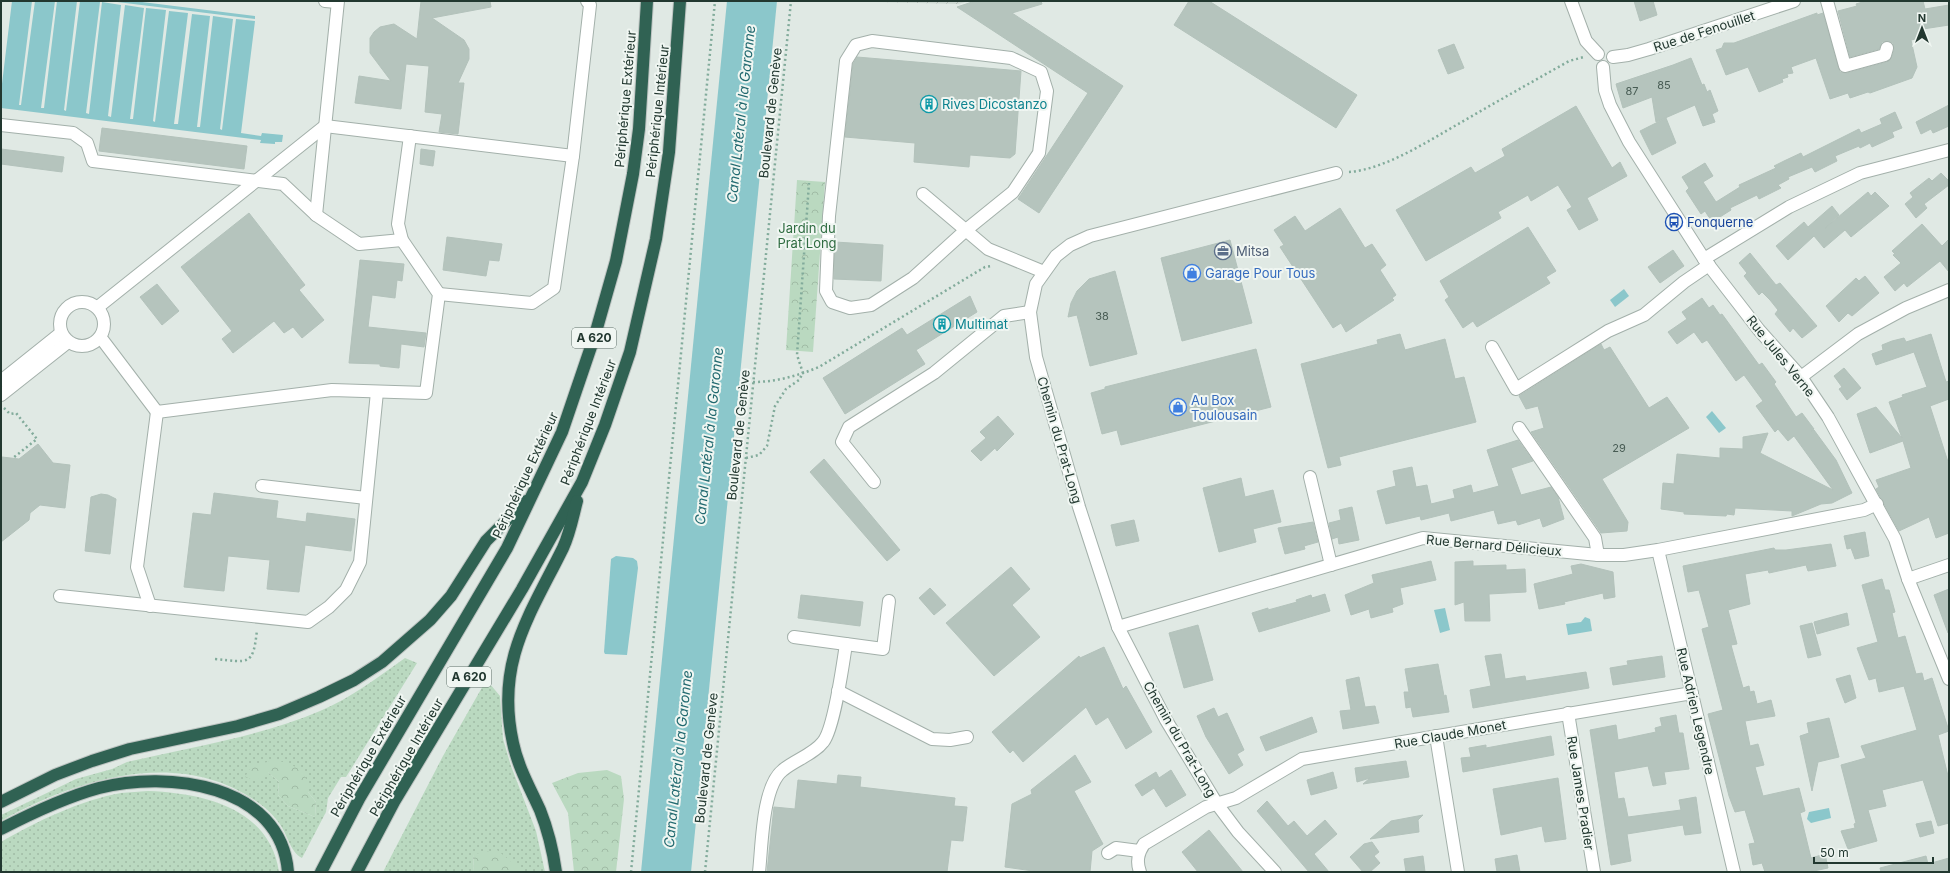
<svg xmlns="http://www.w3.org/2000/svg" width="1950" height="873" font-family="Inter,sans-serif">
<defs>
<pattern id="industrial-furrows" width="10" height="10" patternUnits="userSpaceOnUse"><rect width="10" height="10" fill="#ced9d3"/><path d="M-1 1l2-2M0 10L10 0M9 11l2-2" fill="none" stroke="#b1bbb5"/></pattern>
<pattern id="grass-dots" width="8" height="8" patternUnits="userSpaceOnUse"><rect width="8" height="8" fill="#bad9c0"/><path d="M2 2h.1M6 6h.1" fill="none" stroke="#a0bba5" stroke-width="1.8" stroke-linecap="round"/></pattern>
<pattern id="forest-crowns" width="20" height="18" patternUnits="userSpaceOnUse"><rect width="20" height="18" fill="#bad9c0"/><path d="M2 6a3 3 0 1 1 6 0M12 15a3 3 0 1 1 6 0" fill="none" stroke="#a0bba5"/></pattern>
</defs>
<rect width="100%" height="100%" fill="#e0e9e4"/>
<path fill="url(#industrial-furrows)" d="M836,1H969L958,4Z"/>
<g fill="url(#grass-dots)" fill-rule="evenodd">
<path d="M405,658L417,663L346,777H341L328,798L326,812L302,858C290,852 287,833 279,823C274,816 267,809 260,804C182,746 78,778 1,821V815L76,779L112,769L127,762C191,747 259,737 320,711C351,698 378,677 405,658ZM268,772L308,792L316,802L315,817L288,806L278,795L279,782Z"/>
<path d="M484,684H490L500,696L503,739L511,766L536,831L545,872H522L519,869L474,854L473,872H383L443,756Z"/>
<path d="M148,791C203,793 270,808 279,872H1V842C35,822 81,800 121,793C130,792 139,792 148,791Z"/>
</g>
<g fill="url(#forest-crowns)">
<path d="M797,180L825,182L813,352L786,350Z"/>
<path d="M278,760L301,769L309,785L308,792L316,802L315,817L288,806L278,795L279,782L268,772L256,781L245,777L252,765Z"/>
<path d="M607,770L621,776L624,799L616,872H574L568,813L552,783L578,773Z"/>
<path d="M497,850L520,869L522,872H473L474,854Z"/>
</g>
<g fill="#8bc7cb">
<path d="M12,1H32L19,105H21L35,1H55L41,108H44L57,1H77L64,110L66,111L80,1L100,2L86,113L89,114L102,2L121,5L108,116L111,117L125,5L144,8L130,119H133L146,8L166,10L153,121L155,122L169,11L188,13L174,124H178L192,14L210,16L197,127H200L213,16L233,19L220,129L222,130L236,19L255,21L241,133L261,136L262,133L283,135L282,142H275V144L260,143L261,140L1,108V92Z"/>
<path d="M109,1H134L255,16V19Z"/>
<path d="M727,1H777L691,872H641Z"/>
<path d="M1624,289L1629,296L1615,307L1610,300Z"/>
<path d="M1712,411L1726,428L1719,433L1706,417Z"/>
<path d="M616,556L633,558L637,561L638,568L627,655L605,654L604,652L611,559Z"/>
<path d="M1445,608L1450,630L1440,633L1434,610Z"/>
<path d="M1585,617L1590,619L1592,631L1568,635L1566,624L1581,622Z"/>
<path d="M1829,808L1831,818L1811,823L1807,819L1809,812Z"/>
</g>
<g fill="#b5c4bd" stroke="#b3c2bb">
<path d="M421,1H490L491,7L432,18L464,40L469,49V59L458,83H464L458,134L439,132L442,114L425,112L429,66L406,64L401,109L355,103L359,76L391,81L370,53V38L374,32L380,27L394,24L417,39Z"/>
<path d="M975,1H1041L1042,4L1012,13L1123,86L1039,213L1018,199L1088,93L957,7Z"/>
<path d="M1189,1H1209L1357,95L1336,128L1174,25Z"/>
<path d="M1634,1H1653L1657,15L1640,21Z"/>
<path d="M1866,1H1923L1925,9L1949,5V25L1923,29L1924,37L1911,40L1917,67L1912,78L1870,93L1868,92L1850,98L1848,93L1830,99L1816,58L1791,67L1793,73L1787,74L1788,77L1782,79L1783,82L1759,92L1748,67L1726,75L1716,50L1722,48L1724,43H1734L1817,13V15L1823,13L1840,72L1847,73L1887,62L1892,57L1894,50L1893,43L1889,41L1882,42L1879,49L1850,57L1838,11L1857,6L1856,4Z"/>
<path d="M1454,44L1464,68L1448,74L1438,50Z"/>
<path d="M857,57L1021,71L1015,154L1010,158L970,155L969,167L914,162L915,143L845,137L853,64Z"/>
<path d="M1691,58L1702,85L1704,84L1707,92L1710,90L1718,111L1712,114L1715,122L1703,126L1695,105L1656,122L1652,97L1623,108L1616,84L1673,65Z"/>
<path d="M1949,105V126L1933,133L1931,129L1921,134L1916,122Z"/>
<path d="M1576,106L1612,168L1620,162L1627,176L1587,198L1598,220L1579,230L1567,210L1572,207L1558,185L1531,201L1528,195L1498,212L1501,218L1426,261L1396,210L1471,167L1475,173L1505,156L1502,149Z"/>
<path d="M1895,112L1902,128L1892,132L1894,137L1872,147L1870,143L1860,148L1859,146L1835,156L1837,161L1815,172L1812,167L1788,177L1789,179L1778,185L1781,188L1759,199L1757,195L1730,208L1731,210L1712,222L1705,211L1701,214L1686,191L1689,188L1682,177L1705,163L1713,176L1703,182L1716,202L1740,187L1739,185L1776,168L1774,166L1784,161L1801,153L1803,157L1859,129L1861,133L1882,124L1880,119Z"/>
<path d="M1666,118L1676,143L1652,155L1640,131Z"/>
<path d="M102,128L247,146L244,169L99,151Z"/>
<path d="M1,149L64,157L62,172L1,164Z"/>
<path d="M421,149L435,151L433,166L420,164Z"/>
<path d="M1941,173L1949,181V185L1924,204L1927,208L1916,218L1905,204L1913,197L1910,193L1929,178L1932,181Z"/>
<path d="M1868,192L1871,196L1875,192L1889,206L1851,237L1845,230L1824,248L1814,236L1788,260L1776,246L1804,222L1808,227L1832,206L1839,215L1825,228Z"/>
<path d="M1340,208L1365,248L1372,244L1386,265L1380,270L1396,295L1392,298L1394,300L1346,332L1341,323L1333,328L1280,247L1284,245L1274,230L1295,216L1305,231Z"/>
<path d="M249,213L305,285L299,290L324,320L302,338L293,327L284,333L274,321L233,353L222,339L232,331L181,267Z"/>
<path d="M1922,224L1942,246L1949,239V272L1940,261L1907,287L1904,283L1895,291L1884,277L1901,263L1893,255L1895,254L1892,251Z"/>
<path d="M1528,227L1556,271L1546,277L1550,283L1477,327L1473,321L1463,328L1445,300L1449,297L1440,281Z"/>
<path d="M447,237L502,244L499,261L489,260L486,276L443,270Z"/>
<path d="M1230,240L1252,323L1182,341L1161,258Z"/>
<path d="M835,242L883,245L881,281L834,279Z"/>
<path d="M1673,250L1684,266L1660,283L1648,267Z"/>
<path d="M1750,253L1776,285L1780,283L1817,326L1802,338L1793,328L1790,332L1775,314L1778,310L1770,300L1762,292L1759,295L1744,276L1747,273L1739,263Z"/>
<path d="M360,260L404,264L402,281L397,280L395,298L372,295L368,327L426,333L424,347L401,344L399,368L380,366V364L349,363Z"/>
<path d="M1115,271L1137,354L1090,366L1077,315L1068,317L1071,303L1077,291L1089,279Z"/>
<path d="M1865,276L1879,293L1852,316L1848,313L1839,322L1826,306L1856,278L1859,281Z"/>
<path d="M157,284L179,311L162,325L140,297Z"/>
<path d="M970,296L977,312L916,350L925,364L845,414L823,378L902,328L907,335Z"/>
<path d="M1702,298L1709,308L1713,305L1720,315L1722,314L1759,365L1762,363L1776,382L1774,384L1796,417L1802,413L1814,429L1811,431L1814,430L1836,460L1852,493L1832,503L1821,504L1792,516V511L1735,508L1734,515L1727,514L1726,516L1684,514V512L1661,509L1663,483L1674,484L1677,454L1720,458V448L1743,449V437L1768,433L1760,453L1833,490L1794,436L1788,441L1778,429L1775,432L1756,406L1763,401L1744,375L1736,381L1707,340L1702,343L1694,332L1677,344L1668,332L1687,319L1682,312Z"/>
<path d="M1400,334L1405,350L1445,339L1455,379L1464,377L1476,422L1339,457L1341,465L1328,468L1301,364L1378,344L1377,340Z"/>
<path d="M1931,334L1946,382L1949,381V399L1930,406L1949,465V533L1936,538L1929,517L1899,531L1876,489L1879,487L1876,480L1911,468L1903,441L1870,453L1857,414L1876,407L1902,438L1889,402L1903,397L1902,395L1927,387L1914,352L1876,365L1872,354L1883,350L1882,345L1892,341L1904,338L1906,342Z"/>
<path d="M1601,344L1604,350L1610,347L1649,408L1667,397L1689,428L1602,479L1628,522L1627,531L1601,533L1531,432L1544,428L1538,406L1526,409L1519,396Z"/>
<path d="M1256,349L1271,407L1121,445L1117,430L1102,434L1091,393L1105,389V387Z"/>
<path d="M1844,368L1861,388L1847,400L1839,389L1842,387L1834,376Z"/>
<path d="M998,416L1014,434L997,451L995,448L981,461L971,451L986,438L980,432Z"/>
<path d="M1518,440L1533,461L1511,468L1521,495L1551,487L1558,497L1564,519L1543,527L1540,518L1518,525L1516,520L1498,524L1494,510L1451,521L1449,513L1421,520L1420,516L1386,524L1377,491L1396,486L1393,471L1412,467L1416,487L1427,485L1431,504L1455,498L1453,490L1471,485L1473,493L1499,486L1487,450Z"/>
<path d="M38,444L53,463L70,465L65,508L40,505L30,513L29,520L1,542L2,457L19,459Z"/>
<path d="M824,459L900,550L887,561L810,472Z"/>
<path d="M1241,478L1245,497L1273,490L1281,522L1253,529L1256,542L1219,552L1203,488Z"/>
<path d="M214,493L278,501L276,518L306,522L307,513L355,519L351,551L305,545L299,592L267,589L270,560L228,556L224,591L184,587L193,513L211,515Z"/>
<path d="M101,494L108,495L116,499L110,554L85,551L91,497Z"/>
<path d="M1352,507L1359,540L1339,544L1338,537L1332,539L1329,523L1341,520L1339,510Z"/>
<path d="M1134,520L1139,541L1116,546L1111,525Z"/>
<path d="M1313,522L1318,542L1304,546L1305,549L1285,554L1278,528Z"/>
<path d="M1865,532L1869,556L1855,559L1851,548L1847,549L1844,536Z"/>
<path d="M1831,544L1836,566L1808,571L1806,565L1769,573L1768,570L1745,574L1750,604L1728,610L1737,644L1731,645L1743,688L1749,686L1750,692L1754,691L1757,704L1771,700L1775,716L1745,721L1750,746L1758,744L1764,765L1755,767L1763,796L1799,788L1805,811L1800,813L1811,858L1825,854L1828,868L1809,872H1765L1762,863L1753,865L1749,844L1755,843L1745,810L1735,812L1729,796L1708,714L1723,710L1702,629L1709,627L1699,590L1688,592L1683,566L1774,548L1775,550H1786Z"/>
<path d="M1431,561L1436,580L1400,588L1403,604L1392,608L1393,612L1371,618L1369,609L1351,615L1345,595L1374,583L1372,575Z"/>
<path d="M1473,561V566L1506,565V570L1525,569L1526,592L1489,594L1490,621H1465L1464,602L1455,605V562Z"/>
<path d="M1581,564L1613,572L1615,597L1604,599L1603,593L1564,602L1565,604L1539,609L1534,584L1573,574L1571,566Z"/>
<path d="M1011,567L1030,589L1012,605L1040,637L994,676L946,623Z"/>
<path d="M1882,579L1885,590H1889L1895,612L1892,613L1898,638L1905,636L1916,674L1922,673L1924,681L1932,678L1949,731L1938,735L1949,780V823L1938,826L1923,780L1882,790L1886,806L1868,810L1877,841L1848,849L1841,831L1855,828L1854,824L1856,823L1841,765L1866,758L1861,746L1917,730L1904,686L1879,692L1876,678L1869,680L1857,648L1878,642L1862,585Z"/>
<path d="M930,588L946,605L934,615L919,598Z"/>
<path d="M1949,589V632L1948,633L1934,595Z"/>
<path d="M1325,594L1330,611L1259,632L1252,613L1268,608V610L1297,602L1296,600L1311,595L1312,598Z"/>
<path d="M801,595L863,602L860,626L798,618Z"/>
<path d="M1847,613L1849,625L1817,634L1814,622Z"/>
<path d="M1812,623L1821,655L1808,658L1800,626Z"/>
<path d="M1198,625L1213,680L1184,688L1169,633Z"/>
<path d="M1104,647L1123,689L1126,686L1152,732L1126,749L1108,717L1096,725L1086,707L1023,762L1013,750L1010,753L992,732L1079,656L1080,658Z"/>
<path d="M1501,654L1505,679L1525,676L1526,681L1586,672L1589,688L1473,708L1470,690L1491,686L1485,656Z"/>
<path d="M1662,656L1665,677L1613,685L1610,668L1628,665L1627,661Z"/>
<path d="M1438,664L1444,696L1446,695L1449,712L1413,717L1411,707L1406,708L1404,692H1409L1405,669Z"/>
<path d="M1850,675L1856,698L1845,703L1836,679Z"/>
<path d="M1359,677L1365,707L1375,706L1379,723L1343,729L1340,711L1351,710L1346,680Z"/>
<path d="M1214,708L1218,717L1227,713L1244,750L1237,754L1243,765L1229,774L1206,737L1197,716Z"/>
<path d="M1676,715L1679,733H1683L1689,769L1664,772L1666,784L1653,786L1648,766L1614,772L1618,799L1624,798L1628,817L1681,810L1679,800L1696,797L1701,833L1685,835L1683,825L1627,834L1631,861L1611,865L1590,730L1616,725L1618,740L1656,732L1655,728L1662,726L1660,718Z"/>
<path d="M1312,717L1317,732L1266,751L1260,737Z"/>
<path d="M1829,718L1839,757L1818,762L1812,791L1800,736L1809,733L1807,723Z"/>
<path d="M1551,736L1554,755L1463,772L1461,758L1471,757L1469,748L1486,745V748Z"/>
<path d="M1075,755L1091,782L1074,791L1103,844L1092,851L1090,872H1040L1005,867L1012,804L1032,794L1031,790Z"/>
<path d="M1406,761L1409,777L1363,784L1370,778L1357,782L1355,768Z"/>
<path d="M1171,770L1186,795L1166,807L1154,788L1142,796L1135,785L1156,772L1159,778Z"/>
<path d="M1333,772L1337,788L1311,795L1307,780Z"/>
<path d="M838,775L861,777L860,787L955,798L954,806L967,807L963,841L951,840L947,872H767L774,807L795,809L798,780L837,784Z"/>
<path d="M1558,778L1566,839L1545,842L1542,826L1501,835L1493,789Z"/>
<path d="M1267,801L1288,826L1294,821L1307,836L1325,820L1337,834L1314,854L1329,872H1309L1257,811Z"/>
<path d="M1423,815L1418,820L1419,832L1370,839L1391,821Z"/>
<path d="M1931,821L1934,833L1920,837L1916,824Z"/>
<path d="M1209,830L1243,872H1198L1182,852Z"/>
<path d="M1372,842L1379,852L1374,856L1380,863L1370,872H1363L1350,857L1364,844Z"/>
<path d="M1517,855L1520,872H1497L1495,859Z"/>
<path d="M1423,856L1425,872H1406L1404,859Z"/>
<path d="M1926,856L1928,864L1949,858V872H1881L1880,868Z"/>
</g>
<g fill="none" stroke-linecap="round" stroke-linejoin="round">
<g stroke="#a3b0aa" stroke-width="14">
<g id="minor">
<path d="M325,1L337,2"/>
<path d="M1571,1L1586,41L1598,54"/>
<path d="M1827,1L1845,66L1885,55L1887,48"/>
<path d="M872,41L1011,58L1041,72L1047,91L1039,153L1013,192L966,230L913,278L871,305L850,308L832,302L826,291L829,216L846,61L856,45Z"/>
<path d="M1613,57L1628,55L1649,49L1794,1"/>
<path d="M1603,67L1605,90L1610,105L1629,142L1704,259L1759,330L1801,377L1828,417L1895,539L1908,579L1949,679"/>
<path d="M1,125L73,133L87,143L93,161L283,184L316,215L359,244L402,240"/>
<path d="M923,194L988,249L1044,272"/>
<path d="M316,215L338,1"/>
<path d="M1704,259L1789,207L1860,173L1949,150"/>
<path d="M439,294L532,303L554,288L573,156L590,5L587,1"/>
<circle cx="82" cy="324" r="22"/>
<path d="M98,307L325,126L573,156"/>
<path d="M101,338L157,412L332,390L426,393L439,294L402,240L398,224L410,136"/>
<path d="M1492,347L1516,389L1608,331L1644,315L1684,282L1709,265"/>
<path d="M1801,377L1858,334L1906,308L1949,290"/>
<path d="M1,381L61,333"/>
<path d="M1,395L68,342"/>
<path d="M1519,428L1595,538L1598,555"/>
<path d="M1310,477L1331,565"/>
<path d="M874,482L842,442L849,427L934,373L1004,316L1030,312"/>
<path d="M262,486L366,498"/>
<path d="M1658,550L1734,872"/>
<path d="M1908,579L1949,565"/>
<path d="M60,596L308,622L329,607L346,590L360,562L377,392"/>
<path d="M150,606L137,567L157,412"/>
<path d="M1118,627L1423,538L1598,555H1624L1658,550L1864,510L1877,504"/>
<path d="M794,637L883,649L889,601"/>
<path d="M838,691L932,739L950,740L967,737"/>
<path d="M1568,713L1594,872"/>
<path d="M1436,736L1458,872"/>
<path d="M1108,853L1116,848L1139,851"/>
<path d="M759,872C762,846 762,786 783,770C795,760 814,754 823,742C834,729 843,664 846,644"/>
<path d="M1140,872C1136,861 1138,853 1144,844L1206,807L1236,798L1302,759L1692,693"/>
<path d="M1275,872L1238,832L1217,804L1166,720L1118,627L1079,507L1036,357L1030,312L1036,284L1056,256L1070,245L1090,236L1336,173"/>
</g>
</g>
<g stroke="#bdc3c1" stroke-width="14">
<g id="highway">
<path d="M1,802L55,775L92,761L130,749L238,726L279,714L319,697L354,680L382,662L430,620L451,596L486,541L526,501"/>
<path d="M1,829C32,813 66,797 99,788C167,770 281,784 288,872"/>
<path d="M321,872L359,799L507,548L562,432L595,335L616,261L633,174L639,129L647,1"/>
<path d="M357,872L394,802L522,589L582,482L605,425L630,352L656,239L669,152L680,1"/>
<path d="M556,872C553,851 548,830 540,810C530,788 518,767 513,743C495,662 530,615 563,548C570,533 573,516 577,501"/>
</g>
</g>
<g stroke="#82ab9b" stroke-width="2.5" stroke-dasharray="2 3" stroke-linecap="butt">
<path d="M1349,172C1386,169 1428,141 1460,123C1496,102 1532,82 1569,61L1584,57"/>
<path d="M753,382C776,382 797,376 819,367L985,267L992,266"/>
<path d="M4,408L10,414L16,413L37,439L13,458"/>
<path d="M746,458L759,455L767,446L775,406L786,389L799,380L803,373L797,355L809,183"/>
<path d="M215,659C249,662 253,667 257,630"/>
<path d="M631,872L715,1"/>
<path d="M705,872L791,1"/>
</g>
<use href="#minor" stroke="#fff" stroke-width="12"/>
<use href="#highway" stroke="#306253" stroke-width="12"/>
</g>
<defs>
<g id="building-ring" transform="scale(0.9)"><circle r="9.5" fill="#f0f6f2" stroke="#0f9aa8" stroke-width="1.5"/><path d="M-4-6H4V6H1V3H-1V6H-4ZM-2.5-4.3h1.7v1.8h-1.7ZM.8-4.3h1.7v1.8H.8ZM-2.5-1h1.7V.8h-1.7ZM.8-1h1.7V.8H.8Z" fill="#0f9aa8"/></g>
<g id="bus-ring" transform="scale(0.9)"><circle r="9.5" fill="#f0f6f2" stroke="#1a4fb4" stroke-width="1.5"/><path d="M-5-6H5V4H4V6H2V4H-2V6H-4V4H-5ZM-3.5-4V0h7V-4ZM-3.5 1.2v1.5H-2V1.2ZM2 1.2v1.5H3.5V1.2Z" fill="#1a4fb4"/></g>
<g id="office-ring" transform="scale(0.9)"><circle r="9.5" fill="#f0f6f2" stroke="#5c6f8a" stroke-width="1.5"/><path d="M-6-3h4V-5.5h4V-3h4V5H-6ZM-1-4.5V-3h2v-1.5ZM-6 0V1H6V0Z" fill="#5c6f8a"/></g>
<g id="shop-ring" transform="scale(0.9)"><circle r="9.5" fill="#f0f6f2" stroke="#3f7fe0" stroke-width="1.5"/><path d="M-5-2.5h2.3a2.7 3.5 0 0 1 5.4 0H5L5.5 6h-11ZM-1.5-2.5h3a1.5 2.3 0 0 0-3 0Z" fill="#3f7fe0"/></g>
</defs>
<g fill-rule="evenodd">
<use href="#building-ring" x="929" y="104"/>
<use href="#bus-ring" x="1674" y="222"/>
<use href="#office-ring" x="1223" y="251"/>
<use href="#shop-ring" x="1192" y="273"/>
<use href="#building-ring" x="942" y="324"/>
<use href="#shop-ring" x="1178" y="407"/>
</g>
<g text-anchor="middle" stroke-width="4" stroke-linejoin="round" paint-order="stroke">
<g font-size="11" fill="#475b53">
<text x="1664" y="89">85</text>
<text x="1632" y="95">87</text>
<text x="1102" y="320">38</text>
<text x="1619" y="452">29</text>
</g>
<g fill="#f0f6f2" stroke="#60716a" stroke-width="1">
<rect x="572" y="328" width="44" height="20" rx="3"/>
<rect x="447" y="667" width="44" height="20" rx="3"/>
</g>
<g font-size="12" font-weight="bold" fill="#223830">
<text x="594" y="342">A 620</text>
<text x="469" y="681">A 620</text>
</g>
<g font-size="13" fill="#223830" stroke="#f0f6f2">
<text transform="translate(1704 31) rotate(-18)" y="5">Rue de Fenouillet</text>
<text transform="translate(625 99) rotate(-85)" y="5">Périphérique Extérieur</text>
<text transform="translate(657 111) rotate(-84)" y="5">Périphérique Intérieur</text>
<text transform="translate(770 113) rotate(-84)" y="5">Boulevard de Genève</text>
<text transform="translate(1781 356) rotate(51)" y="5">Rue Jules Verne</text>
<text transform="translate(588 422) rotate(-69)" y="5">Périphérique Intérieur</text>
<text transform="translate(738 435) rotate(-84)" y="5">Boulevard de Genève</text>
<text transform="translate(1060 440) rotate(74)" y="5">Chemin du Prat-Long</text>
<text transform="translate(525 475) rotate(-65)" y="5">Périphérique Extérieur</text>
<text transform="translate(1494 545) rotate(5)" y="5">Rue Bernard Délicieux</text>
<text transform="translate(1696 711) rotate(77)" y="5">Rue Adrien Legendre</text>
<text transform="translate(1450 734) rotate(-10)" y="5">Rue Claude Monet</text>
<text transform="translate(1180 739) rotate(60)" y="5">Chemin du Prat-Long</text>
<text transform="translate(368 756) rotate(-60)" y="5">Périphérique Extérieur</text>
<text transform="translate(406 757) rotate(-60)" y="5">Périphérique Intérieur</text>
<text transform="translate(706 758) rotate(-84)" y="5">Boulevard de Genève</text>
<text transform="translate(1581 793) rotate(81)" y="5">Rue James Pradier</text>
</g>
<g font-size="13" fill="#0d838f" stroke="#f0f6f2" text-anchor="start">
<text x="942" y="109">Rives Dicostanzo</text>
<text x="955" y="329">Multimat</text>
</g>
<g font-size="13" fill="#164399" stroke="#f0f6f2" text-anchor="start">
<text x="1687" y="227">Fonquerne</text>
</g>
<g font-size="13" fill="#2f6c41" stroke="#f0f6f2">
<text x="807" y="233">Jardin du<tspan x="807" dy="15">Prat Long</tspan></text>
</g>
<g font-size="13" fill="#4e5e75" stroke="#f0f6f2" text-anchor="start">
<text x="1236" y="256">Mitsa</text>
</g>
<g font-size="13" fill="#366cbe" stroke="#f0f6f2" text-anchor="start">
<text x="1205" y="278">Garage Pour Tous</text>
<text x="1191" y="405">Au Box<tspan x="1191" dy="15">Toulousain</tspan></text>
</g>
<g font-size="14" font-style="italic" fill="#21696f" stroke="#f0f6f2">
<text transform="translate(741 114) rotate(-84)" y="5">Canal Latéral à la Garonne</text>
<text transform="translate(709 436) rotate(-84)" y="5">Canal Latéral à la Garonne</text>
<text transform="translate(678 759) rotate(-84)" y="5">Canal Latéral à la Garonne</text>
</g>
</g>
<rect width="1950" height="873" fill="none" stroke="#223830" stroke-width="4"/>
<g transform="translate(1922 28)" stroke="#f0f6f2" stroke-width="3" paint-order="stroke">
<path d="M0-3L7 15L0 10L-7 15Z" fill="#223830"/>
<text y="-6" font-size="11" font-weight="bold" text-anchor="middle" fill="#223830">N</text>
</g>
<path d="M1814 857v6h119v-6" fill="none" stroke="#223830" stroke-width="2"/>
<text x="1820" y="857" font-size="12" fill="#223830" stroke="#f0f6f2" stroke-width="3" paint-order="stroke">50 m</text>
</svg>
